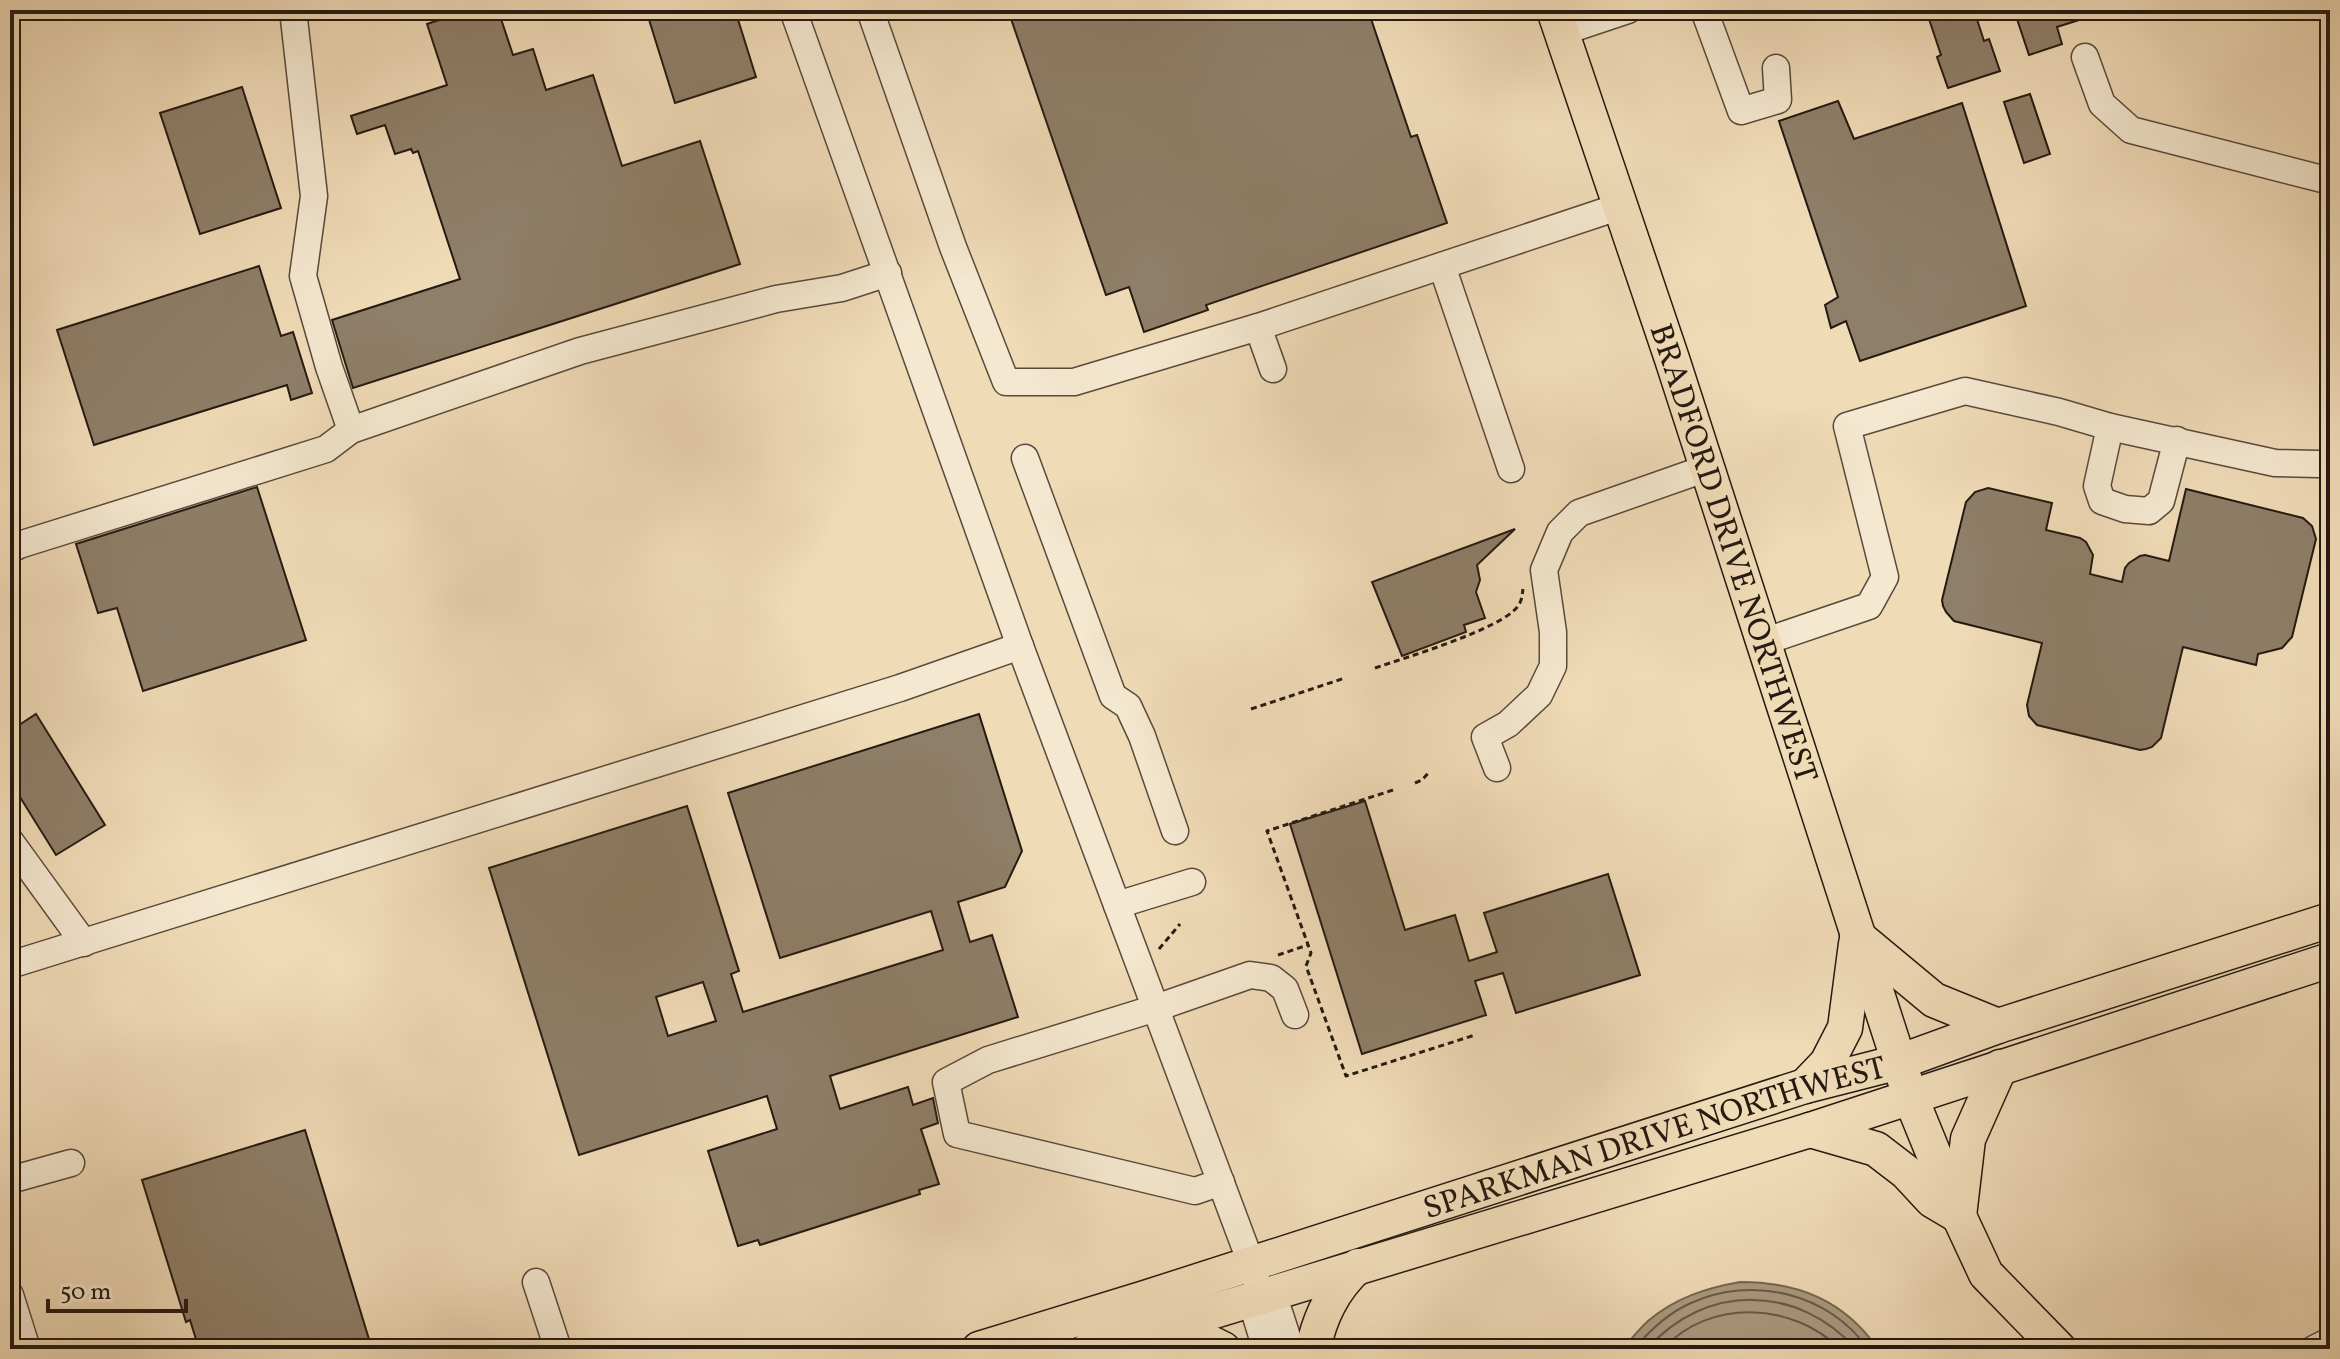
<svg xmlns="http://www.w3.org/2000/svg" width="2340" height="1359" font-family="Vollkorn,serif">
<rect width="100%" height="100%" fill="#f0dbb7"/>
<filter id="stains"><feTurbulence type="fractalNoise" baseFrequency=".0025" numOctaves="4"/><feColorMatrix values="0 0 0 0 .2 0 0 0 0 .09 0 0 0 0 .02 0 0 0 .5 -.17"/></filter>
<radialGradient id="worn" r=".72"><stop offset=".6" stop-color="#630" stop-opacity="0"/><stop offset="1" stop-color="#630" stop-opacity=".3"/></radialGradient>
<path fill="#ab997f" stroke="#756653" stroke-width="2" d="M1740,1282C1798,1282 1844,1300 1878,1349H1622C1631,1340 1639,1329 1648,1321C1675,1298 1706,1288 1740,1282Z"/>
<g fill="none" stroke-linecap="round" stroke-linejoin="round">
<g stroke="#685a48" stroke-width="2">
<path d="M1634,1349C1650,1330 1668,1313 1691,1303C1752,1275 1829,1293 1868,1349"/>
<path d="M1647,1349C1705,1283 1798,1284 1856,1349"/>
<path d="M1663,1349C1709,1298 1793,1302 1840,1349"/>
</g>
</g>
<g fill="#8f7e68" stroke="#251a12" stroke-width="2" fill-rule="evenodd">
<path d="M470,10H498L513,55L533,49L546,90L593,75L622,166L700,141L740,264L353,388L332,320L460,279L418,151L413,153L411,149L395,154L385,125L357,134L351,116L447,85L427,24Z"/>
<path d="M646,10H735L756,77L675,103Z"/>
<path d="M1008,10H1310L1313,17L1334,10H1368L1411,137L1417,135L1447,223L1206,305L1208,310L1144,332L1129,287L1106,295Z"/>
<path d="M1926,10H1974L1984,41L1989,39L2000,71L1948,88L1937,57L1941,55Z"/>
<path d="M2014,10H2100L2101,13L2057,27L2062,44L2029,55Z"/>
<path d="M242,87L281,208L200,234L160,113Z"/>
<path d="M2030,94L2050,154L2024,163L2004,102Z"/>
<path d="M1838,101L1854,139L1962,103L2026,306L1860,361L1846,321L1831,328L1825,305L1838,297L1779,121Z"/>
<path d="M259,266L281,336L293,332L312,393L291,400L287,385L94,445L57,330Z"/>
<path d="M257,487L306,640L143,691L117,608L98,613L76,544Z"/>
<path d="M1988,488L2052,503L2046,530L2080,538L2086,542L2093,555L2090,574L2122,582L2125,568L2129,563L2140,556L2145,555L2169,561L2186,489L2303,518L2312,526L2316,539L2292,637L2282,648L2258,654L2256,665L2183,647L2161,738L2152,747L2146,749L2140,750L2037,725L2029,716L2027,705L2042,643L1954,621L1946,612L1943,606L1942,600L1966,502L1975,492Z"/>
<path d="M1515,529L1477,565L1480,580L1476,592L1485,618L1464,625L1466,632L1402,656L1372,582Z"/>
<path d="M36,714L105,825L56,855L10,781V731Z"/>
<path d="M979,714L1022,851L1005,887L958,902L970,942L992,935L1018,1017L830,1076L840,1109L908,1087L913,1105L933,1098L938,1123L921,1129L939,1184L919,1190L920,1194L760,1245L758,1240L738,1246L708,1151L777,1129L767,1096L579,1155L489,868L687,806L739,971L731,974L743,1012L943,950L931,911L780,958L728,793ZM703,982L716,1021L668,1036L656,997Z"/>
<path d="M1365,801L1405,930L1455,915L1469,961L1497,952L1484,913L1608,874L1640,975L1516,1013L1503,973L1475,981L1486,1015L1362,1054L1290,824Z"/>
<path d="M305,1130L372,1349H199L190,1320L186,1322L142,1180Z"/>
</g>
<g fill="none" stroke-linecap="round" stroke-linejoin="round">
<g stroke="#584a3b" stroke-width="29">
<g id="minor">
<path d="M293,10L314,196L303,276L329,367L351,430"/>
<path d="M793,10L1020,646L1251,1263L1261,1296"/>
<path d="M870,10L953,247L1006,382H1074L1258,327L1621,206"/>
<path d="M1704,10L1741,111L1778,100L1776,68"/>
<path d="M1562,32L1628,10"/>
<path d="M2085,57L2102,104L2131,130L2330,181"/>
<path d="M1442,266L1511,469"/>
<path d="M1258,327L1273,369"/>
<path d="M2110,427L2097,486L2102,501L2125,509L2149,511L2161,501L2177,440"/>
<path d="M1025,458L1113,696L1128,706L1142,736L1175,831"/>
<path d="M10,550L19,545L326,449L351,430L580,351L776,299L842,288L888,273"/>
<path d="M1763,642L1869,606L1885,577L1847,426L1965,391L2059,412L2110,427L2275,463L2318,464"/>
<path d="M1497,768L1485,737L1508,724L1539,695L1553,666V632L1544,570L1560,532L1579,513L1707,468"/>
<path d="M10,841L84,943"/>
<path d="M1117,905L1192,882"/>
<path d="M10,965L900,688L1020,646"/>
<path d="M10,1180L71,1163"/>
<path d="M1221,1182L1195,1191L957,1134L946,1082L988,1060L1156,1008L1250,975L1271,978L1285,989L1295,1015"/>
<path d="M536,1282L558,1349"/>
<path d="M10,1295L27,1349"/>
<path d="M1261,1296L1276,1303L1291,1349"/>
<path d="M1261,1296L1254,1310L1266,1349"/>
<path d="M2314,1349L2330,1341"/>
</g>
</g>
<g stroke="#251a12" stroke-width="37">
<g id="major">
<path id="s1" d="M1554,10L1672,359L1910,1096L1959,1216L1986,1274L2059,1349"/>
<path d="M1857,936L1934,1000L1998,1026"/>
<path d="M1805,1086L1827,1063L1845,1028L1856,944"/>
<path d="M1810,1130L1876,1149L1906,1172L1932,1200L1959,1216L1968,1139L2000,1067"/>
<path d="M1170,1323L1223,1349"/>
<path id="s2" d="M979,1349L1145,1298L1805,1086L1899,1062L1998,1026L2330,920"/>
<path d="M1089,1349L1810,1130L2330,960"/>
<path d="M1313,1349C1320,1316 1333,1289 1358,1266"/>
</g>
</g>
<g stroke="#251a12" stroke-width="3" stroke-dasharray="6 4" stroke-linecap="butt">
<path d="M1375,668C1404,658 1502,629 1518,606C1522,601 1522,595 1523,589"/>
<path d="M1251,709L1345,678"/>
<path d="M1415,783L1422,780L1430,771"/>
<path d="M1393,790L1267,831L1311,953L1306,966L1346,1076L1475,1035"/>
<path d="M1159,949L1180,924"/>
<path d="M1278,955L1308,945"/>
</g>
<use href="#minor" stroke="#f5e8d0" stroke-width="26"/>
<use href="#major" stroke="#f0dbb7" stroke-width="34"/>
</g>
<g text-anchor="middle" stroke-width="6" stroke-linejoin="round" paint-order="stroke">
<g font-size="32" fill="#251a12" stroke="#f5e8d0">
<text dy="11" stroke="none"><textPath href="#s1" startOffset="572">BRADFORD DRIVE NORTHWEST</textPath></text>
<text dy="11" stroke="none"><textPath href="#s2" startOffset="708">SPARKMAN DRIVE NORTHWEST</textPath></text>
</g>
</g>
<rect width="2340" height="1359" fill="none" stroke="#f0dbb7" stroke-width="40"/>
<rect x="12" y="12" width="2316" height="1335" fill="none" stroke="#251a12" stroke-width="4"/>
<rect x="20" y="20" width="2300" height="1319" fill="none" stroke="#251a12" stroke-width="2"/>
<path d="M48 1299v12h138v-12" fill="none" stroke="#251a12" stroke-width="4"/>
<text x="60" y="1299" font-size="24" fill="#251a12" stroke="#f5e8d0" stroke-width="6" paint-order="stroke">50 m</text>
<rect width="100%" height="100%" filter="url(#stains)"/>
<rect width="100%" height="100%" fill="url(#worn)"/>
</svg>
